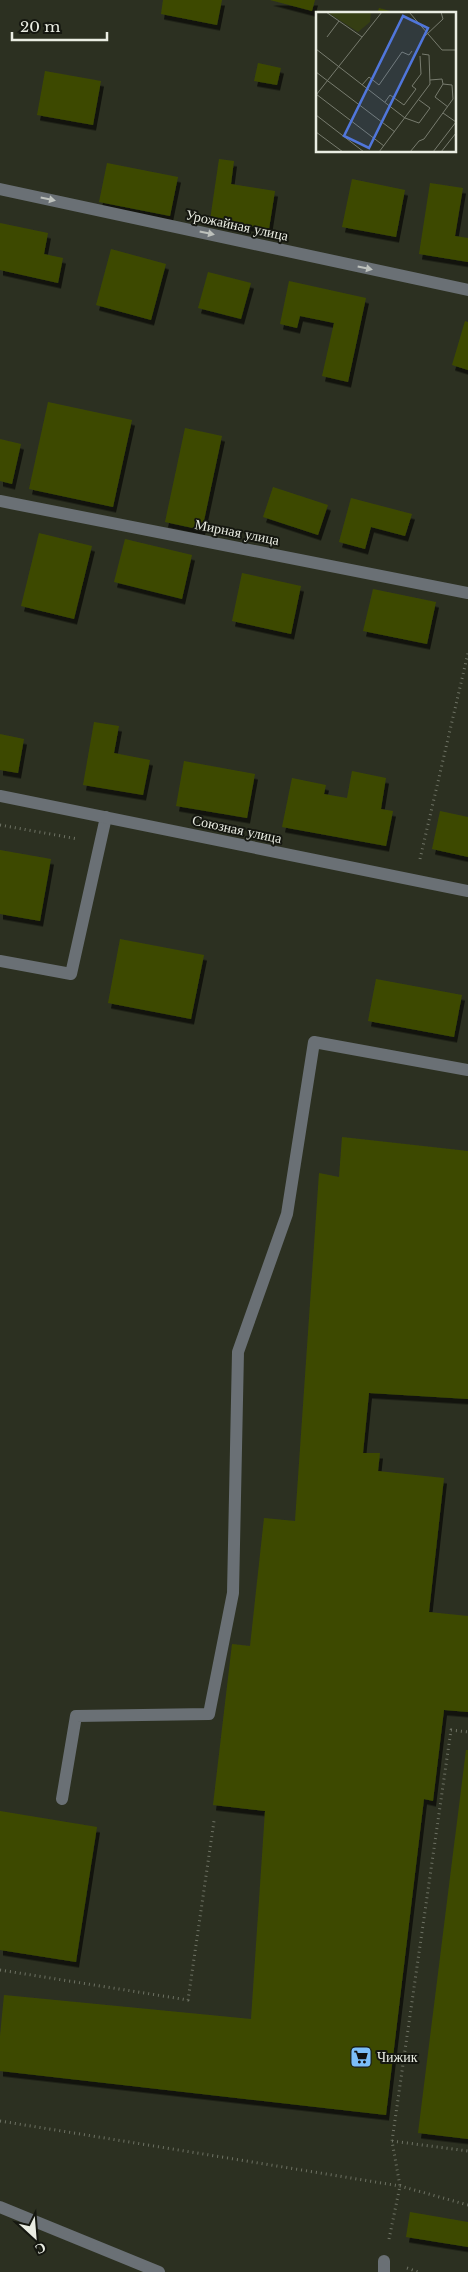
<svg xmlns="http://www.w3.org/2000/svg" width="468" height="2272" font-family="'Libre Baskerville',serif">
<defs>
<filter id="shadow"><feDropShadow dx="3" dy="5.5" stdDeviation="0" flood-color="#0009"/></filter>
</defs>
<rect width="100%" height="100%" fill="#2c3021"/>
<g fill="#3d4a06" filter="url(#shadow)">
<path d="M163,0H222L217,25L161,14Z"/>
<path d="M270,0H315L312,11Z"/>
<path d="M379,8L397,13V14H377Z"/>
<path d="M258,63L281,68L277,85L254,81Z"/>
<path d="M45,71L101,81L93,125L37,115Z"/>
<path d="M219,159L234,161L231,184L275,191L269,229L210,220Z"/>
<path d="M107,163L178,177L170,216L99,202Z"/>
<path d="M352,179L405,190L396,237L342,227Z"/>
<path d="M430,183L463,188L455,236L468,238V262L419,254Z"/>
<path d="M0,223L48,233L44,254L63,258L58,283L0,270Z"/>
<path d="M111,249L166,264L151,320L96,305Z"/>
<path d="M208,272L251,283L241,319L198,308Z"/>
<path d="M289,281L366,298L348,382L322,376L334,323L300,316L297,328L280,324Z"/>
<path d="M465,321L468,322V370L452,365Z"/>
<path d="M48,402L132,420L113,507L29,489Z"/>
<path d="M185,428L222,436L202,530L165,522Z"/>
<path d="M0,439L21,444L12,484L0,481Z"/>
<path d="M273,487L328,505L318,535L263,517Z"/>
<path d="M351,498L412,514L405,536L371,527L365,549L339,542Z"/>
<path d="M39,533L92,546L74,619L21,606Z"/>
<path d="M125,539L192,555L182,599L114,582Z"/>
<path d="M242,573L301,586L291,634L232,621Z"/>
<path d="M373,589L436,602L427,644L363,631Z"/>
<path d="M94,722L119,726L114,753L150,760L143,795L83,785Z"/>
<path d="M0,734L24,739L18,773L0,770Z"/>
<path d="M184,761L255,774L247,818L176,806Z"/>
<path d="M352,771L386,778L381,809L393,811L386,846L282,827L292,778L326,785L324,794L347,798Z"/>
<path d="M440,811L468,817V857L432,849Z"/>
<path d="M0,850L51,859L40,921L0,914Z"/>
<path d="M120,939L204,955L191,1019L108,1003Z"/>
<path d="M376,979L462,995L454,1037L368,1021Z"/>
<path d="M342,1137L468,1151V1399L369,1393L363,1453H380L378,1471L444,1478L429,1612L468,1616V1712L444,1710L433,1801L424,1799L386,2115L0,2071V2036L4,1995L251,2019L265,1811L213,1805L232,1644L250,1646L264,1518L295,1521L319,1173L339,1177Z"/>
<path d="M466,1750H468V2139L418,2133Z"/>
<path d="M0,1811L97,1827L76,1962L0,1950Z"/>
<path d="M410,2212L468,2222V2247L406,2237Z"/>
</g>
<g fill="none" stroke-linecap="round" stroke-linejoin="round">
<g stroke="#6e7264" stroke-width="3" stroke-dasharray="1 4" stroke-linecap="butt">
<path d="M0,825L78,839"/>
<path d="M420,859L468,653"/>
<path d="M0,1970L188,2000L214,1821"/>
<path d="M0,2121L400,2186L468,2205"/>
<path d="M392,2141L468,2151"/>
<path d="M389,2239L400,2186L392,2141L451,1730L468,1732"/>
<path d="M407,2268L418,2272"/>
</g>
<g stroke="#6a7075" stroke-width="12">
<path d="M0,961L71,974L106,817"/>
<path d="M62,1799L76,1716L209,1714L233,1593L238,1352L287,1214L314,1042L468,1070"/>
<path d="M384,2272V2261"/>
</g>
<g stroke="#6a7075" stroke-width="12">
<path d="M0,189L468,290"/>
<path d="M0,501L468,593"/>
<path d="M0,796L468,891"/>
<path d="M0,2207L159,2272"/>
</g>
</g>
<defs><path id="oneway-solid" d="M-6-.8H1V-3.2L6.5 0L1 3.2V.8H-6Z" transform="scale(1.25)"/></defs>
<g fill="#bdc1bc">
<use href="#oneway-solid" transform="translate(48 199) rotate(12)"/>
<use href="#oneway-solid" transform="translate(207 233) rotate(12)"/>
<use href="#oneway-solid" transform="translate(365 268) rotate(12)"/>
</g>
<defs>
<g id="supermarket-square" transform="scale(1.125)"><rect x="-9" y="-9" width="18" height="18" rx="4" fill="#7cbef9" stroke="#151710"/><path d="M-6-5.5h2.5l.6 2H6L4.5 2H-2.5L-4.4-4H-6ZM-1.5 3.2a1.3 1.3 0 1 0 .1 0ZM3 3.2a1.3 1.3 0 1 0 .1 0Z" fill="#111"/></g>
</defs>
<g fill-rule="evenodd">
<use href="#supermarket-square" x="361" y="2057"/>
</g>
<g text-anchor="middle" stroke-width="4" stroke-linejoin="round" paint-order="stroke">
<g font-size="14" fill="#eaede3" stroke="#151710">
<text transform="translate(237 225) rotate(12)" y="5">Урожайная улица</text>
<text transform="translate(237 532) rotate(11)" y="5">Мирная улица</text>
<text transform="translate(237 829) rotate(12)" y="5">Союзная улица</text>
</g>
<g font-size="14" fill="#eaede3" stroke="#151710" text-anchor="start">
<text x="377" y="2062">Чижик</text>
</g>
</g>
<g transform="translate(316 12)">
<rect width="140" height="140" fill="#2c3021"/>
<path d="M11,0H55L54,10L42,20Z" fill="#353e13"/>
<path fill="none" stroke="#787c6f" stroke-width="1" d="M10,0L46,25M93,0L126,38H140M109,24L127,7L125,0M11,25L23,9M0,37L89,106L103,111L114,96L103,88M0,60L79,120M127,72L119,85L132,95M46,73L53,65L63,73L86,40L93,43L96,39M0,82L68,134M0,83L66,0M69,90L74,83L88,93L100,77L96,74L105,62L104,44M127,101L140,110M0,103L48,140M0,120L27,140M63,140L114,72L113,43L106,42M94,140L103,129L108,127L137,87L136,73L127,72L126,67L114,68M117,140L140,110M125,140L140,121"/>
<path fill="#5076db" fill-opacity="0.15" stroke="#5076db" stroke-width="2.5" d="M87,4L112,16L53,136L28,124Z"/>
<rect width="140" height="140" fill="none" stroke="#eaede3" stroke-width="2.5"/>
</g>
<g transform="translate(35 2237) rotate(154)" stroke="#151710" stroke-width="4" paint-order="stroke">
<path d="M0-4L9 19L0 12L-9 19Z" fill="#eaede3"/>
<text y="-8" font-size="14" font-weight="bold" text-anchor="middle" fill="#eaede3">С</text>
</g>
<path d="M12 32v8h95v-8" fill="none" stroke="#eaede3" stroke-width="2.5"/>
<text x="20" y="32" font-size="15" fill="#eaede3" stroke="#151710" stroke-width="4" paint-order="stroke">20 m</text>
</svg>
